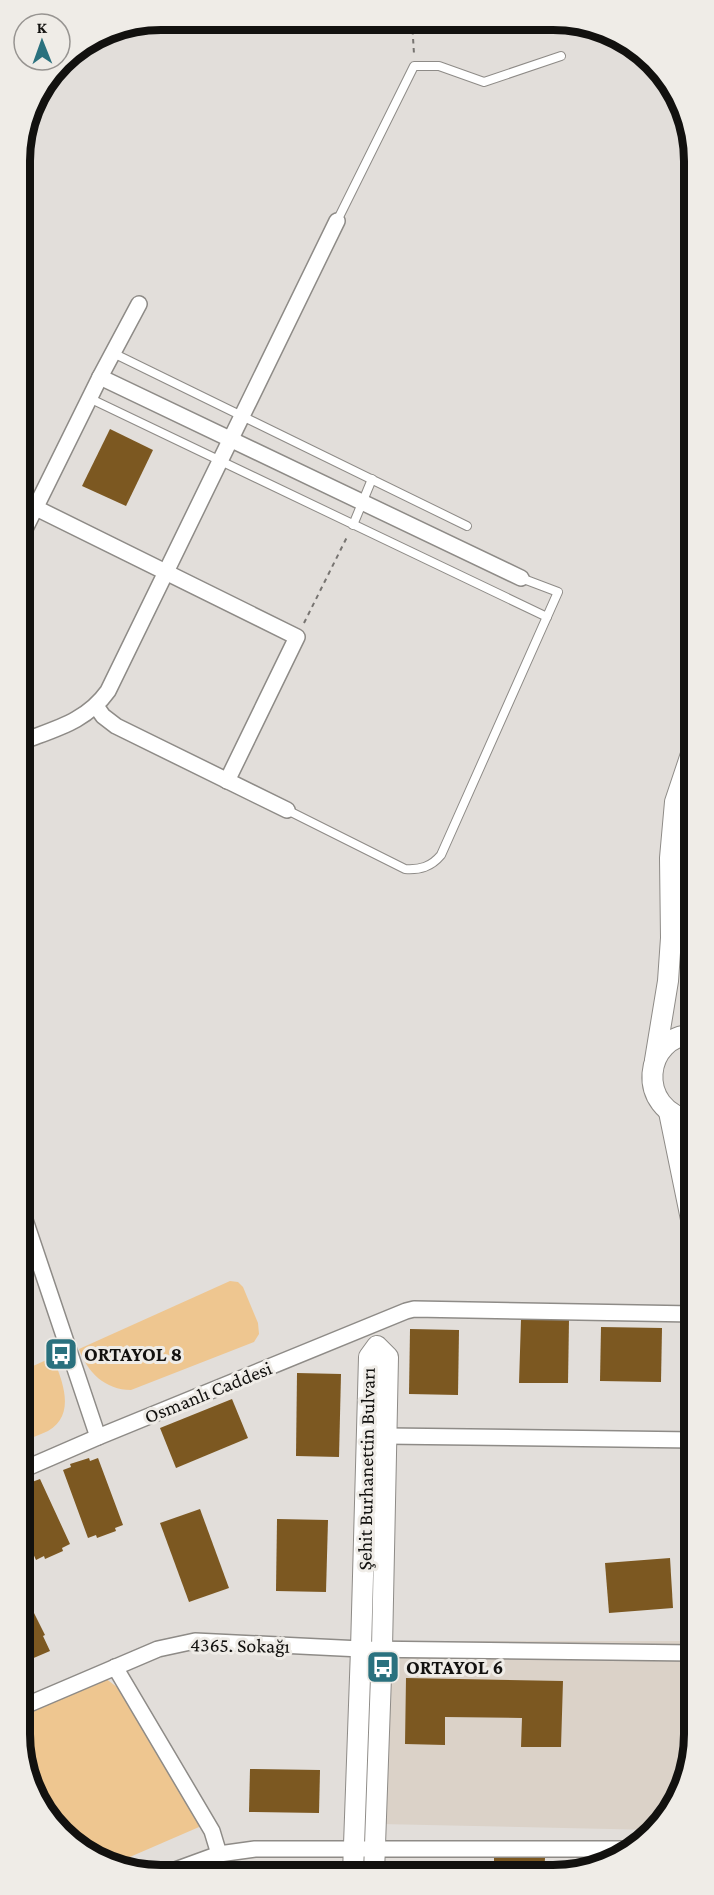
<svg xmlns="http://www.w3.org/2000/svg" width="714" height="1895" viewBox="0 0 714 1895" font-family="'Crimson Pro',serif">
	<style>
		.built { fill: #dbd2c8 }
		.green { fill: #eec690 }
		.building { fill: #7c5821 }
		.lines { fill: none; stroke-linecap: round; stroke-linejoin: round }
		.service-casing { stroke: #8e8b87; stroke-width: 10 }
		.minor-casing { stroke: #8e8b87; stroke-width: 18 }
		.tertiary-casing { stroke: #8e8b87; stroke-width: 22 }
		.path { stroke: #777471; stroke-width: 2; stroke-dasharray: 4.5 4.5; stroke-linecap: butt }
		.service { stroke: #fff; stroke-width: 8 }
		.minor { stroke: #fff; stroke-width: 15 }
		.tertiary { stroke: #fff; stroke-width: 20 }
		.labels { text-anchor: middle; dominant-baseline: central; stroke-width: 6; stroke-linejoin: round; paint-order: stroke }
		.poi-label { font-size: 20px; font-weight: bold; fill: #12110f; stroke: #efece7; text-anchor: start }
		.street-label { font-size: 20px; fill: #12110f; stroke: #efece7 }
		.rim { fill: none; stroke: #12110f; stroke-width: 8 }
	</style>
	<rect width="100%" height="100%" fill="#e2deda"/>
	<polygon class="built" points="387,1641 694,1641 694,1743 660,1827 655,1830 380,1824"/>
	<g class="green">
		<path d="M230,1281L238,1282L243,1287L258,1323L259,1334L254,1342L131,1390C105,1390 87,1372 79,1349Z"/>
		<path d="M53,1357C62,1381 77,1414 48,1431C40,1435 30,1438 22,1442V1371Z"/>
		<polygon points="96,1671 122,1691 206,1824 116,1863 61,1834 22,1762 22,1704"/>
	</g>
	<g class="building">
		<polygon points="110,429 153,450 126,506 82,486"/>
		<polygon points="521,1319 569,1320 568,1383 519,1383"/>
		<polygon points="601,1327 662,1328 661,1382 600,1381"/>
		<polygon points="410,1329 459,1330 458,1395 409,1394"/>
		<polygon points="297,1373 341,1374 339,1457 296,1456"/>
		<polygon points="232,1399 248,1438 176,1468 160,1428"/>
		<polygon points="89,1458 90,1461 98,1458 123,1525 115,1528 116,1531 97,1538 96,1535 88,1538 63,1470 71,1467 70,1464"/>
		<polygon points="40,1479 70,1544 62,1548 63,1551 45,1559 44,1556 36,1560 22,1529 22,1484 31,1480 32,1482"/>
		<polygon points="200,1509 229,1588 189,1602 160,1523"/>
		<polygon points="277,1519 328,1520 326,1592 276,1591"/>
		<polygon points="670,1558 673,1608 609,1613 605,1563"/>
		<polygon points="29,1603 45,1635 43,1636 50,1651 22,1663 22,1606"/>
		<polygon points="406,1678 563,1681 561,1747 521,1747 522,1718 445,1717 445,1745 405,1744"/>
		<polygon points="250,1769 320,1770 319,1813 249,1812"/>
		<polygon points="494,1857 545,1858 544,1873 494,1873"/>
		<polygon points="261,1862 263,1869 282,1863 285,1873 229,1873"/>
		<polygon points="394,1863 444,1864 444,1873 393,1873"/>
	</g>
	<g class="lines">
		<g class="service-casing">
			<g id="service">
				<polyline points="337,221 414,66 439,66 484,82 561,56"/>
				<polyline points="113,353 467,526"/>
				<polyline points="89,398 547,617"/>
				<polyline points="353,525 372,479"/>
				<path d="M287,810L405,869C420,870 431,867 441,855L558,592L521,578"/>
			</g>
		</g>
		<g class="minor-casing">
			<g id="minor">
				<polyline points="100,377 521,578"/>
				<polyline points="36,508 297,637 227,781"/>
				<polyline points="20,539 100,377 139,304"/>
				<polyline points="96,706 103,716 116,726 287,810"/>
				<path d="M21,742C54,729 86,722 108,691L337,221"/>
				<polyline points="21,1208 98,1437"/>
				<polyline points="386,1436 694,1440"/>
				<polyline points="22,1470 98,1437 406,1311 414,1309 694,1314"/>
				<polyline points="115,1667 212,1831 219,1854"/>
				<polyline points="22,1707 158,1649 195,1641 361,1649 694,1653"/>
				<polyline points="167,1873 219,1854 255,1849 621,1849"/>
			</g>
		</g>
		<g class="tertiary-casing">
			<g id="tertiary">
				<path d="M693,1035C645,1034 633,1110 693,1121"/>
				<polyline points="655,1060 668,981 671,938 670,858 675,802 693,748"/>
				<polyline points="669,1112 693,1229"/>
				<polyline points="353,1873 361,1649 369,1357 377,1346 388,1357 382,1648 374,1873"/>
			</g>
		</g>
		<g class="path">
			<polyline points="412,21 414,54"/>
			<polyline points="304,623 348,535"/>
		</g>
		<use href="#service" class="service"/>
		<use href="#minor" class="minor"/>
		<use href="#tertiary" class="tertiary"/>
	</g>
	<defs>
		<g id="bus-square" transform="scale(1.725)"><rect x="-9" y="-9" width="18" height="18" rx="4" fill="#2a717e" stroke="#efece7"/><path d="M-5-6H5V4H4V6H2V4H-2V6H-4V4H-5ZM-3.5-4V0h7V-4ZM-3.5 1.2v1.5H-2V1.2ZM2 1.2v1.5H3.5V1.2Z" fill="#fff"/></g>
	</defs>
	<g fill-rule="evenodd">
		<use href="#bus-square" x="61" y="1354"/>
		<use href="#bus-square" x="383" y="1667"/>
	</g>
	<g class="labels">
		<g class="poi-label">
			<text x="84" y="1354">ORTAYOL 8</text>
			<text x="406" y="1667">ORTAYOL 6</text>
		</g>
		<g class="street-label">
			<text transform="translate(208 1392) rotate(-22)">Osmanlı Caddesi</text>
			<text transform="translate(366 1469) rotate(-89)">Şehit Burhanettin Bulvarı</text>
			<text transform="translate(240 1645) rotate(1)">4365. Sokağı</text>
		</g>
	</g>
	<path d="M0 0H714V1895H0ZM161 30H553A131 131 0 0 1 684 161V1734A131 131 0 0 1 553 1865H161A131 131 0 0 1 30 1734V161A131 131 0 0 1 161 30Z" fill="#efece7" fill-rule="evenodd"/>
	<path class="rim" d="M161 30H553A131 131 0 0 1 684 161V1734A131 131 0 0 1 553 1865H161A131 131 0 0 1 30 1734V161A131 131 0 0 1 161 30Z"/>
	<g transform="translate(42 42) rotate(359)"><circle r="28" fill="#efece7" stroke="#979491" stroke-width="1.5"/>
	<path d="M0-4.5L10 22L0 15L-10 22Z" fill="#2a717e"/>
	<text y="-9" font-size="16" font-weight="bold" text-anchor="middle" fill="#12110f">K</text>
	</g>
</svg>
